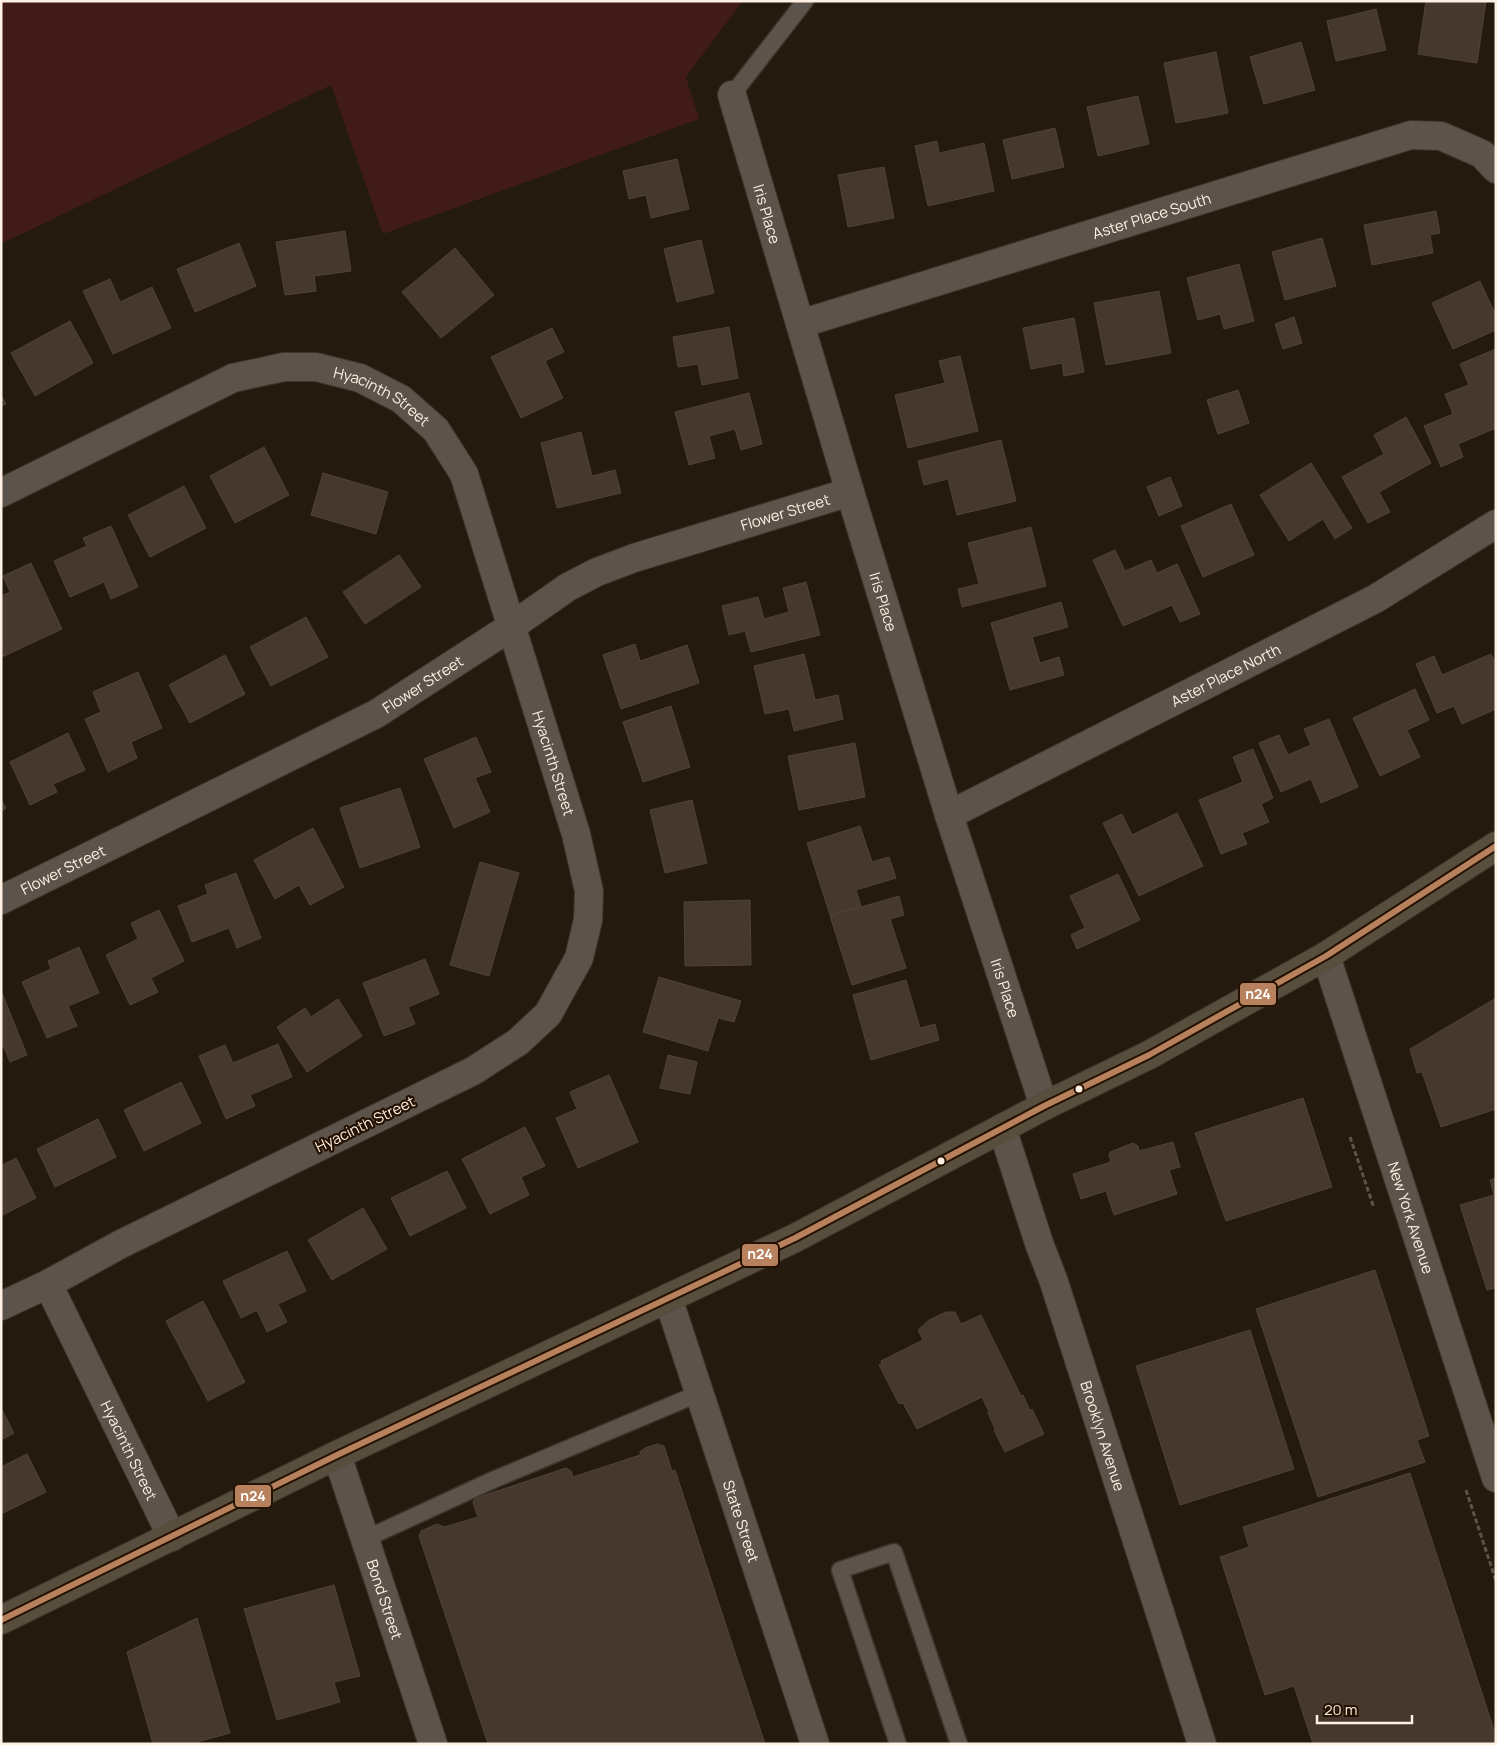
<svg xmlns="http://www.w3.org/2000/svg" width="1497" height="1745" viewBox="0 0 1497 1745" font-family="Manrope,sans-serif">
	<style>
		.green { fill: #411b18 }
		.building { fill: #47382d; stroke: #4e433b }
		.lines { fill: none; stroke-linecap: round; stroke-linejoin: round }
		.service-casing { stroke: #3e352d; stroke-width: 19 }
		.minor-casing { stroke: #3e352d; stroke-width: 30 }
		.primary-casing { stroke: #3e352d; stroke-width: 30 }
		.path { stroke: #5c534b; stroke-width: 3; stroke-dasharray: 5 2.5; stroke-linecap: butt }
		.service { stroke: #5c534a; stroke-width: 16 }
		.minor { stroke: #5c534a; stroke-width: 28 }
		.primary { stroke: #584e3e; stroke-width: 28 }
		.bus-1-casing { stroke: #241100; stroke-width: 10 }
		.bus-1 { stroke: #b6815c; stroke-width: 6 }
		.bus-dot { fill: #fef0e3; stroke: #241100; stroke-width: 2 }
		.labels { text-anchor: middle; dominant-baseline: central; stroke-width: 4.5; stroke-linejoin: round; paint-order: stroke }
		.street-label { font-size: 15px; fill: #fef0e3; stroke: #241100 }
		.line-badge { stroke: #241100; stroke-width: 2 }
		.badge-label { font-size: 14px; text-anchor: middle; font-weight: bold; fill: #fff }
	</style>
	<rect width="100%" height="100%" fill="#251a0e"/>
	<polygon class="green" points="1,1 743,1 686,77 699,119 383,234 331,85 1,244"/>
	<g class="building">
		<polygon points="1426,1 1486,1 1477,63 1418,54"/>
		<polygon points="1376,9 1386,50 1336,61 1327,21"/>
		<polygon points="1301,42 1315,90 1264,104 1250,57"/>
		<polygon points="1216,52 1228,113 1176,123 1164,63"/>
		<polygon points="1138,96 1149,144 1098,156 1087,107"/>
		<polygon points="1055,128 1064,167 1012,179 1003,140"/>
		<polygon points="937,141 939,153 984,143 994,191 928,206 915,146"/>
		<polygon points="677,159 689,209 651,218 646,195 629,199 623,171"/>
		<polygon points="884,167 894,218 848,227 838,175"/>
		<polygon points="1436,211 1440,233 1430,235 1433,253 1372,265 1364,225"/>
		<polygon points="345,231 351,271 314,276 316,291 285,295 276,242"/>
		<polygon points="1322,238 1336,286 1285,300 1272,252"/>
		<polygon points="701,240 714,293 677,302 664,249"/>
		<polygon points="239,243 256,286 195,312 177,269"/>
		<polygon points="455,248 494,295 441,338 402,292"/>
		<polygon points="1239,264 1254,321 1224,329 1220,314 1198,320 1187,278"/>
		<polygon points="110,279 120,302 152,287 171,328 113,354 83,291"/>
		<polygon points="1480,281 1496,316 1496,330 1453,349 1432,303"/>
		<polygon points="1159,291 1171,353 1106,365 1094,303"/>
		<polygon points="1294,317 1302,343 1283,349 1275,324"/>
		<polygon points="1074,318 1084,372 1064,376 1062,363 1031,369 1023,328"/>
		<polygon points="70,321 93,363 35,396 11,353"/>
		<polygon points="729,327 738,378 702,385 698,364 678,367 673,337"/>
		<polygon points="552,328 564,352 545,361 563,398 521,418 491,357"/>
		<polygon points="1496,349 1496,428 1458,444 1463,457 1441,467 1424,426 1453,414 1445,394 1469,385 1460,364"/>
		<polygon points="960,356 978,431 908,448 895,395 945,383 939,361"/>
		<polygon points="1238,390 1249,423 1218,434 1207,400"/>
		<polygon points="749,393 762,444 741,450 735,429 709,436 715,458 689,465 675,412"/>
		<polygon points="1,395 6,404 1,406"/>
		<polygon points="1406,417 1431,463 1379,492 1390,512 1368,523 1342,477 1384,454 1374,435"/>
		<polygon points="581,432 592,476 615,470 621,493 557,508 541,443"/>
		<polygon points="1001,440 1016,501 957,515 948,479 924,485 918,461"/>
		<polygon points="264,447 289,495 235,523 210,476"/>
		<polygon points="1311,463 1352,528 1335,539 1323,519 1289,541 1260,495"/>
		<polygon points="323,473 388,492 376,534 311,515"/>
		<polygon points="1170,477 1182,506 1159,516 1147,487"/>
		<polygon points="184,486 206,528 150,557 128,515"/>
		<polygon points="1231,504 1254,555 1203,577 1181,526"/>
		<polygon points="111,526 138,587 111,599 104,582 70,597 54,561 87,546 83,538"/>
		<polygon points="1031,527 1046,586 962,607 958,589 979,584 968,543"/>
		<polygon points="1115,550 1125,571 1151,560 1157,573 1177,564 1200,614 1180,622 1172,605 1123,626 1093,560"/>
		<polygon points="399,555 421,587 365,624 343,592"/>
		<polygon points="31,563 62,629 2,657 1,596 10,592 3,576"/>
		<polygon points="806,582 820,635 751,652 745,631 729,635 722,606 758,597 764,619 789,612 783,588"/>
		<polygon points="1061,602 1068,627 1032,637 1040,663 1059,657 1064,675 1010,690 991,623"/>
		<polygon points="306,617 328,657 271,686 250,647"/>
		<polygon points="635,644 640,661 687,645 699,683 621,709 603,655"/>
		<polygon points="804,654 815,700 838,695 843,719 794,731 789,709 765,714 754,666"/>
		<polygon points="1491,654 1496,664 1496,709 1462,724 1454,706 1437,713 1416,664 1434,656 1442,675"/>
		<polygon points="225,655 245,694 190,723 169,685"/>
		<polygon points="138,672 162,728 131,742 137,758 108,772 85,719 101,712 93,692"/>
		<polygon points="1415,689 1429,720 1407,730 1420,757 1380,776 1353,718"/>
		<polygon points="671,706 690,767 643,782 623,722"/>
		<polygon points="1329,719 1358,787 1321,803 1311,779 1281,792 1259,743 1279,735 1288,755 1311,745 1304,729"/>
		<polygon points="68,733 85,770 53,784 57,792 30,805 10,762"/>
		<polygon points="476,737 491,772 475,778 490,812 454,828 424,759"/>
		<polygon points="855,743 865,797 799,810 788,756"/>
		<polygon points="1253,749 1273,798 1261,804 1269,822 1242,833 1247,844 1221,854 1199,800 1243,782 1233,757"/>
		<polygon points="400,788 420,847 360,868 340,808"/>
		<polygon points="1,800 6,808 1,812"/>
		<polygon points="692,800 707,863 665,873 650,810"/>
		<polygon points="1177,813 1203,866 1139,896 1103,823 1122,814 1132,835"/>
		<polygon points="860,826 872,862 889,857 896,878 856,890 861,906 830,915 807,843"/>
		<polygon points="313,828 344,887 310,905 299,885 275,899 254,860"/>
		<polygon points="480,862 519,873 489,976 450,965"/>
		<polygon points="236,873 261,938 237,948 229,928 192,942 178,906 208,894 205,885"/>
		<polygon points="1118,874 1140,920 1077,949 1071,935 1085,928 1070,896"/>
		<polygon points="899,896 904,915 890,919 906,968 852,985 830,916"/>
		<polygon points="750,900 751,965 685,966 684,902"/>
		<polygon points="159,910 184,961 151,978 158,992 130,1005 106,955 138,939 131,923"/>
		<polygon points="79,947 99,993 68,1006 77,1026 47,1038 22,982 51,969 48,961"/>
		<polygon points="425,959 439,994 408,1007 415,1024 384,1036 363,983"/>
		<polygon points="659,977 741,1001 734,1022 718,1018 708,1051 643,1032"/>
		<polygon points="906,980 920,1028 935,1024 939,1040 871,1060 853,995"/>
		<polygon points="2,993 27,1055 10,1062 3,1045 1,1046"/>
		<polygon points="1496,998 1496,1109 1441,1127 1422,1072 1417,1073 1410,1049"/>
		<polygon points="338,999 362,1036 307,1072 277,1027 305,1008 311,1017"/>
		<polygon points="278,1044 292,1077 250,1095 255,1106 226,1119 199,1056 225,1045 233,1063"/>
		<polygon points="668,1055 697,1062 690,1094 660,1088"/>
		<polygon points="609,1075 638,1142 578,1168 556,1118 577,1109 570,1092"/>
		<polygon points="181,1082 201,1123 144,1151 124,1110"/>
		<polygon points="1303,1098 1332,1187 1226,1221 1195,1133"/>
		<polygon points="98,1119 116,1157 55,1187 37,1149"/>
		<polygon points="525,1127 545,1166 521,1177 529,1195 490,1214 462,1159"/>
		<polygon points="1173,1142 1180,1167 1169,1170 1177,1194 1114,1215 1106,1191 1081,1199 1073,1174 1111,1162 1109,1155 1110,1152 1133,1143 1138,1146 1139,1151"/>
		<polygon points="16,1158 36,1198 1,1216 1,1166"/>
		<polygon points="447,1171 466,1208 410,1236 391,1198"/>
		<polygon points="1496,1178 1496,1288 1487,1290 1460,1205 1494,1195 1490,1180"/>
		<polygon points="363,1208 387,1249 332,1280 308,1240"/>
		<polygon points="287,1251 306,1291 278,1304 287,1322 267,1332 257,1310 241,1318 223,1281"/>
		<polygon points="1375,1270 1429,1436 1417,1440 1425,1462 1318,1497 1256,1309"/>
		<polygon points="203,1301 245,1382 208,1401 166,1321"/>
		<polygon points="946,1312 955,1312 961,1324 981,1315 1021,1396 1023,1395 1030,1411 1032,1409 1044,1434 1005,1452 994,1430 995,1429 988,1413 989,1412 982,1397 917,1429 903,1403 899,1404 879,1365 882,1364 881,1361 923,1340 918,1330 929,1320"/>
		<polygon points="1250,1330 1294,1469 1180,1505 1136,1366"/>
		<polygon points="1,1408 14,1433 1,1440"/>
		<polygon points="657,1444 664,1446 672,1471 675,1470 765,1744 488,1744 419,1536 421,1531 437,1524 444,1527 478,1517 473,1503 474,1500 476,1498 566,1468 571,1471 573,1477 640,1455 640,1452 645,1448"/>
		<polygon points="27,1454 46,1492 1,1514 1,1467"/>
		<polygon points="1410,1473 1496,1736 1496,1744 1313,1744 1294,1686 1265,1695 1220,1557 1249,1547 1243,1527"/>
		<polygon points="334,1585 360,1676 334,1682 340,1702 277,1720 244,1609"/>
		<polygon points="197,1618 230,1733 190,1744 153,1744 127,1652"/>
	</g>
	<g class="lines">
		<g class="service-casing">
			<g id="service">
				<polyline points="732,95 805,1"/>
				<polyline points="365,1539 493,1480 700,1393"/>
				<polyline points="898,1744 840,1570 894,1552 959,1744"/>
			</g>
		</g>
		<g class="minor-casing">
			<g id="minor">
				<path id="s1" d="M732,95L850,492L949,815L1044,1106"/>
				<path id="s2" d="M800,324L1411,135L1441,136L1482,154L1496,169"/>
				<path id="s3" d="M1,493L233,378L284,367H316L360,378L401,399L436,430L464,474L576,834L589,891L588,920L579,958L548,1014L518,1042L473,1071L121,1244L48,1284L1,1306"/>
				<path id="s4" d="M949,815L1375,599L1496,524"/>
				<path id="s5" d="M1,900L376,714L512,626L568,587L597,572L634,558L850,492"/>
				<path id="s6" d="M1326,956L1496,1478"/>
				<path id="s7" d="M1002,1128L1039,1243L1054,1282L1202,1744"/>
				<path id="s8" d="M48,1284L172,1537"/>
				<path id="s9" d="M668,1298L815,1744"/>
				<path id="s10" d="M337,1455L433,1744"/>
			</g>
		</g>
		<g class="primary-casing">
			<polyline id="primary" points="1,1620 337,1455 795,1238 1044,1106 1149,1055 1326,956 1496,846"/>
		</g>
		<g class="path">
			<polyline points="1350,1137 1374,1208"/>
			<polyline points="1466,1490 1496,1581"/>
		</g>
		<use href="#service" class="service"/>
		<use href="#minor" class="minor"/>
		<use href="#primary" class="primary"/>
		<g class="bus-1-casing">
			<polyline id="bus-1" points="1,1620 337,1455 795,1238 1044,1106 1149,1055 1326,956 1496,846"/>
		</g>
		<use href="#bus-1" class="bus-1"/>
	</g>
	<g class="bus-dot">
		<circle cx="1079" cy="1089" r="4.5"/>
		<circle cx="941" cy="1161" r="4.5"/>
	</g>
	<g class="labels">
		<g class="street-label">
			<text stroke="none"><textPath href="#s1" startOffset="124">Iris Place</textPath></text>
			<text stroke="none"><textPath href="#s2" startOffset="368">Aster Place South</textPath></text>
			<text stroke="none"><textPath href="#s3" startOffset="416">Hyacinth Street</textPath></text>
			<text stroke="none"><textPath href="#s5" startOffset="879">Flower Street</textPath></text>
			<text stroke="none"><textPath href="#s1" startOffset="529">Iris Place</textPath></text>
			<text stroke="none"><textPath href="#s4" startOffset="310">Aster Place North</textPath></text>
			<text stroke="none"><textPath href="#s5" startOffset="474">Flower Street</textPath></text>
			<text stroke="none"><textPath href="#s3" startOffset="836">Hyacinth Street</textPath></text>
			<text stroke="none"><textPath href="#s5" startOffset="69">Flower Street</textPath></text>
			<text stroke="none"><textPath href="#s1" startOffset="934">Iris Place</textPath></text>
			<text transform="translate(365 1124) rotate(-26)">Hyacinth Street</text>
			<text stroke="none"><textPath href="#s6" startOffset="275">New York Avenue</textPath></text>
			<text stroke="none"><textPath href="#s7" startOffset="324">Brooklyn Avenue</textPath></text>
			<text stroke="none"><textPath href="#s8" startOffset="185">Hyacinth Street</textPath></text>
			<text stroke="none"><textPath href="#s9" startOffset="235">State Street</textPath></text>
			<text stroke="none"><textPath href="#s10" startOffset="152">Bond Street</textPath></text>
		</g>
	</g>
	<g class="line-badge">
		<rect x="1239" y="982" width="38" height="24" rx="5" fill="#b6815c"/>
		<rect x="741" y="1243" width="38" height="24" rx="5" fill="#b6815c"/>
		<rect x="234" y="1484" width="38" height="24" rx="5" fill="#b6815c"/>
	</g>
	<g class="badge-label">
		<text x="1258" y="999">n24</text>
		<text x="760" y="1259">n24</text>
		<text x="253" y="1501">n24</text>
	</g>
	<rect width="1497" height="1745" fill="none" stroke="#fef0e3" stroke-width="5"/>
	<path d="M1317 1715v8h95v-8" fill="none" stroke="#fef0e3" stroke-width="2.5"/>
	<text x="1324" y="1715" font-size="15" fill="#fef0e3" stroke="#241100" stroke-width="4" paint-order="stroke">20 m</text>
</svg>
